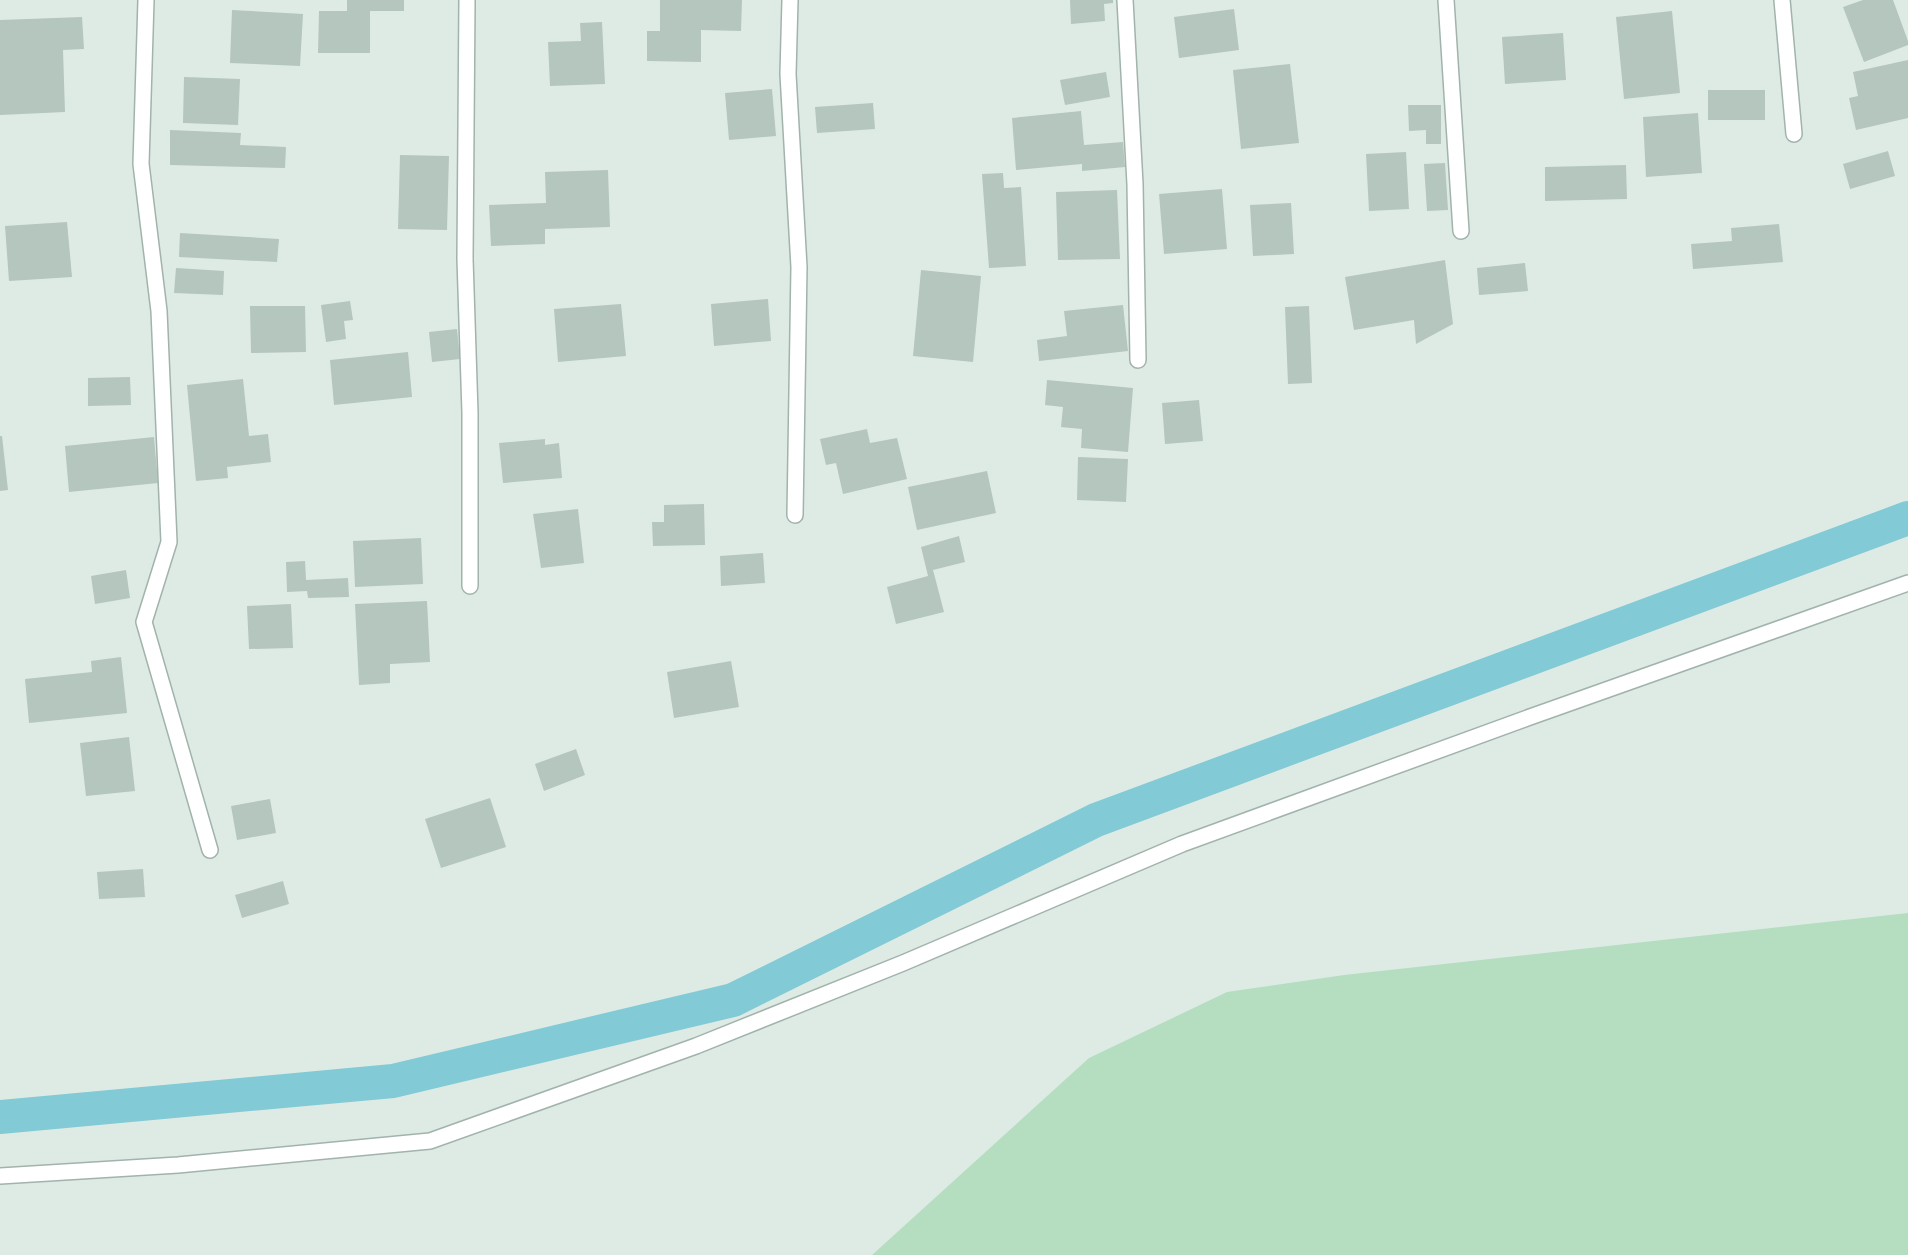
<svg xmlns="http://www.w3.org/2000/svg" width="1908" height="1255" viewBox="0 0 1908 1255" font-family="Barlow,sans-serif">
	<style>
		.green { fill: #b5dec0 }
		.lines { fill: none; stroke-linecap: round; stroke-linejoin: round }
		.canal { stroke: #82cad5; stroke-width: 34 }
		.building { fill: #b4c6be }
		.minor-casing { stroke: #a1b3ac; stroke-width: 18 }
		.minor { stroke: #fff; stroke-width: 15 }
	</style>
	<rect width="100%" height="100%" fill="#deebe5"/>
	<polygon class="green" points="1908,913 1908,1255 872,1255 1089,1058 1227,992 1344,975"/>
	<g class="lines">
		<polyline class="canal" points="0,1117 393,1081 733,1000 1096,820 1908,518"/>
	</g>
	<g class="building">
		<polygon points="347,0 404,0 404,11 370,11 370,53 318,53 319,11 347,11"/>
		<polygon points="660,0 742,0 741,31 701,30 701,62 647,61 647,31 660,31"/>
		<polygon points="1070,0 1113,0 1113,3 1104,4 1105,21 1071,24"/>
		<polygon points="1863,0 1893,0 1908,41 1908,45 1864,62 1843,7"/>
		<polygon points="1234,9 1239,50 1179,58 1174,17"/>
		<polygon points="232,10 303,14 300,66 230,63"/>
		<polygon points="1672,11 1680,93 1624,99 1616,17"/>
		<polygon points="82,17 84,49 63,50 65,112 0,115 0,20"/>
		<polygon points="602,22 605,84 550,86 548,42 581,41 580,23"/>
		<polygon points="1563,33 1566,80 1505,84 1502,37"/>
		<polygon points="1908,60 1908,118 1856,130 1849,98 1858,96 1853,72"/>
		<polygon points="1290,64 1299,143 1241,149 1233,70"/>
		<polygon points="1106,72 1110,97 1065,105 1060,80"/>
		<polygon points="184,77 240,79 238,125 183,123"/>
		<polygon points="772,89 776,136 729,140 725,93"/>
		<rect x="1708" y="90" width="57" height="30"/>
		<polygon points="873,103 875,129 817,133 815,107"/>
		<polygon points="1408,105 1441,105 1441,144 1426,144 1426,130 1409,131"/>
		<polygon points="1081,111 1084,145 1123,142 1125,167 1082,171 1082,164 1016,170 1012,118"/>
		<polygon points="1698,113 1702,173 1646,177 1643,117"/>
		<polygon points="170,130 241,133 240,145 286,147 285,168 170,165"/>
		<polygon points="1888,151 1895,176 1850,189 1843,164"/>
		<polygon points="1406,152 1409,209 1369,211 1366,154"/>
		<polygon points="400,155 449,156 447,230 398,229"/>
		<polygon points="1445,163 1448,210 1427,211 1424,164"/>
		<polygon points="1626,165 1627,199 1545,201 1545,167"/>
		<polygon points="608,170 610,227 545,229 545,244 491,246 489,205 546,203 545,172"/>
		<polygon points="1003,173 1004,188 1021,187 1026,266 989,268 982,174"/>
		<polygon points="1222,189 1227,249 1164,254 1159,194"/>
		<polygon points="1117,190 1120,259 1058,260 1056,192"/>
		<polygon points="1291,203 1294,254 1253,256 1250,205"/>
		<polygon points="67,222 72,277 9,281 5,226"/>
		<polygon points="1779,224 1783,262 1693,269 1691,244 1732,241 1731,228"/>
		<polygon points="180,233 279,239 277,262 179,257"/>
		<polygon points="1445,260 1453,324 1416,344 1414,320 1354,330 1345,277"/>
		<polygon points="1525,263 1528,291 1479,295 1477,268"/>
		<polygon points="176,268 224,271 223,295 174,293"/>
		<polygon points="921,270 981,276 973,362 913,356"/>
		<polygon points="768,299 771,341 714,346 711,304"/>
		<polygon points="350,301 353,320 344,321 346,339 326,342 321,305"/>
		<polygon points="621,304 626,356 558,362 554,309"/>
		<polygon points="1123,305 1128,351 1039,361 1037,340 1067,336 1064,311"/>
		<polygon points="250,306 305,306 306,352 251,353"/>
		<polygon points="1309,306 1312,383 1288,384 1285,307"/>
		<polygon points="457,329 460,359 432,362 429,332"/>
		<polygon points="408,352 412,397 334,405 330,360"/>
		<polygon points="130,377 131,405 88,406 88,378"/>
		<polygon points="243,379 249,436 268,434 271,462 227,467 228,478 196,481 187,385"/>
		<polygon points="1047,380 1133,388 1128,452 1081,448 1082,429 1061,427 1063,407 1045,405"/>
		<polygon points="1199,400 1203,441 1165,444 1162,403"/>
		<polygon points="867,429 870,443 897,438 907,479 843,494 836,463 826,465 820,439"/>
		<polygon points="0,436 2,436 8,490 0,491"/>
		<polygon points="154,437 158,483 69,492 65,446"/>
		<polygon points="545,439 545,445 559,443 562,478 503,483 499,443"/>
		<polygon points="1078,457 1128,459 1126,502 1077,500"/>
		<polygon points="987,471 996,513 917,530 908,487"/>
		<polygon points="704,504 705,545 653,546 652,522 664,522 664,505"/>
		<polygon points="578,509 584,563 541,568 533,514"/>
		<polygon points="959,536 965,562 933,570 944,612 896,624 887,587 928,576 921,547"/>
		<polygon points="421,538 423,584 355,587 353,541"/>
		<polygon points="763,553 765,583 721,586 720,556"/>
		<polygon points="305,561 306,580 348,578 349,597 308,598 307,591 287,592 286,562"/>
		<polygon points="126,570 130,598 95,604 91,576"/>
		<polygon points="427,601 430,662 390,664 390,683 359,685 355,604"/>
		<polygon points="291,604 293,648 249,649 247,606"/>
		<polygon points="121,657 127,713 29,723 25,679 92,672 91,661"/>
		<polygon points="731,661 739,707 674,718 667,672"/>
		<polygon points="129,737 135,791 86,796 80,743"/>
		<polygon points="576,749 585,775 544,791 535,764"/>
		<polygon points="490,798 506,847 441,868 425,819"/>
		<polygon points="270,799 276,833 237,840 231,806"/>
		<polygon points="143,869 145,897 99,899 97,872"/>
		<polygon points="283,881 289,904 242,918 235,895"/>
	</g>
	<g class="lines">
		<g class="minor-casing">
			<g id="minor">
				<polyline points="146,0 141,164 159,311 169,542 144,622 210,850"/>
				<polyline points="467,0 465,259 470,413 470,586"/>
				<polyline points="790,0 788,74 799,267 795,515"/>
				<polyline points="1125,0 1135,184 1138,360"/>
				<polyline points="1446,0 1461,231"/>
				<polyline points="1782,0 1794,134"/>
				<polyline points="0,1176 178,1165 430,1141 696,1046 903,963 1182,844 1530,717 1908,583"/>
			</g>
		</g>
		<use href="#minor" class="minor"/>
	</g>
</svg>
